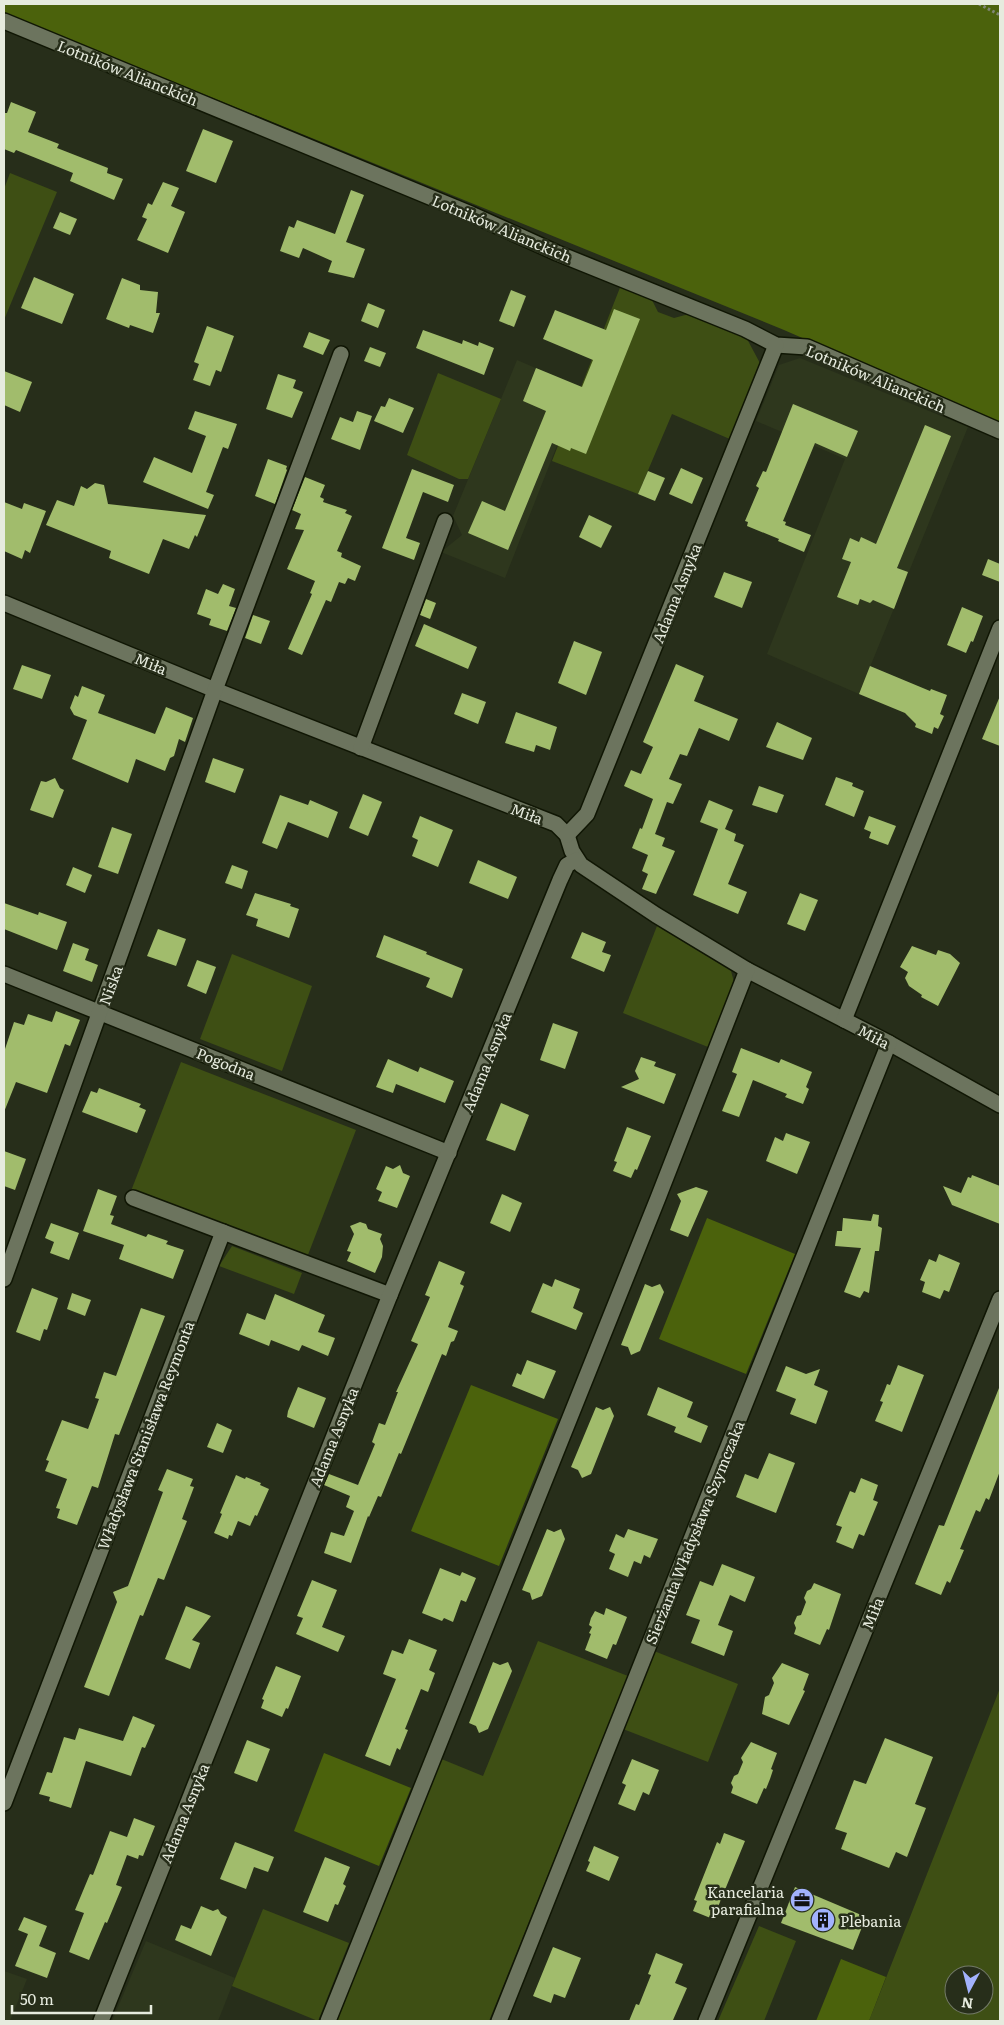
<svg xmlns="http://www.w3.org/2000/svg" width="1004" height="2025" viewBox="0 0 1004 2025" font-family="Literata,serif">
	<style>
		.built { fill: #2e371d }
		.green { fill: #3e4f14; fill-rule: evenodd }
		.forest { fill: #4b620c }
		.building { fill: #a1bc6c }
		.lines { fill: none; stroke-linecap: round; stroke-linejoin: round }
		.minor-casing { stroke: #101604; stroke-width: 18 }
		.path { stroke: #818777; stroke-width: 3; stroke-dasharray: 2.5 2.5; stroke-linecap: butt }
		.minor { stroke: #6c745e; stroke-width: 15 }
		.labels { text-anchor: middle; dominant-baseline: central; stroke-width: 5; stroke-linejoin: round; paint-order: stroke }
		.street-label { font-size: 15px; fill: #e6ebde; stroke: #272e1a }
		.poi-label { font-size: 15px; fill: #e6ebde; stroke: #272e1a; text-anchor: end }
	</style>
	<rect width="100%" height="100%" fill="#272e1a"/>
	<g class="built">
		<polygon points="800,358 968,427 859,694 767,654 845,459 756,421 779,365"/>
		<polygon points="517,360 580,387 505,578 441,552 462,535 453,516"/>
		<polygon points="146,1941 235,1978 218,2021 112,2021"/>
		<polygon points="4,1971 27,1979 10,2021 4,2021"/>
	</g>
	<g class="green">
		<polygon points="10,173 57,192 4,320 4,189"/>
		<polygon points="621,285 651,298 658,312 674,318 689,314 746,337 762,367 732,440 672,414 638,494 552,461"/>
		<polygon points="438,373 501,399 468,479 459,479 407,455"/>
		<polygon points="657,926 731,971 734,982 708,1047 623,1013"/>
		<polygon points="232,954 312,986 282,1071 200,1039"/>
		<polygon points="181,1062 356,1130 306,1260 131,1191"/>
		<polygon points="232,1246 302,1273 294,1294 219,1266"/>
		<polygon points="538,1641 628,1676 489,2021 336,2021 439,1758 483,1776"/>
		<polygon points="654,1651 738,1684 708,1762 623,1729"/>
		<path d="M1000,1688V2021H869L985,1727ZM954,1975H984V2005H954Z"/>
		<polygon points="263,1909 349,1943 318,2021 232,1986"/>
		<polygon points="759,1926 796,1941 764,2021 718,2021"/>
	</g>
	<g class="forest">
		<polygon points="4,4 1000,4 1000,424 784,330 4,13"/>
		<polygon points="707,1218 795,1254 746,1374 659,1339"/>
		<polygon points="471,1385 558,1419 499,1566 411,1531"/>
		<polygon points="324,1753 411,1788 379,1866 294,1831"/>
		<polygon points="841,1959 886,1977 869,2021 816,2021"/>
	</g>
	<g class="building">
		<polygon points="11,102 36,112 28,132 59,144 57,148 108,168 107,173 123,179 114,200 70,181 73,173 16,150 14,153 4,149 4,113 7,113"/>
		<polygon points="203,129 233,141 216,183 186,171"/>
		<polygon points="163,182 179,188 171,206 185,212 168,253 137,240 147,219 142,217 148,203 152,205"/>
		<polygon points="351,190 364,195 346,242 365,249 354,278 328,272 332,261 303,248 299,258 280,251 289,226 294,228 297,220 335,234"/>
		<polygon points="60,212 77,219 70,235 53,228"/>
		<polygon points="34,277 74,294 62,324 21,308"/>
		<polygon points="122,278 140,285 140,290 158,292 156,313 160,313 153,333 130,325 129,328 106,319"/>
		<polygon points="511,290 526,296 514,327 499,321"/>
		<polygon points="368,303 385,310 378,328 361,321"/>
		<polygon points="614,309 640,319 586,454 571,448 570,451 552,443 508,550 468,533 482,501 505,511 546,411 523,401 536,368 582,387 593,360 543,339 555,310 606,330"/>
		<polygon points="207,326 234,336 221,372 216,370 210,386 193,380 199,364 194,362"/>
		<polygon points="423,330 462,344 463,340 478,346 479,342 494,348 484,375 416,348"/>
		<polygon points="309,332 330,340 323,355 303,347"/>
		<polygon points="370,347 386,353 380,367 364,361"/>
		<polygon points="4,371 32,382 20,412 4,405"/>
		<polygon points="278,374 296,380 293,388 303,392 292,418 266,409"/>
		<polygon points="389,398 414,408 403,433 374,421 381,406 385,407"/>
		<polygon points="793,404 858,431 847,457 815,443 783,521 786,522 785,525 811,535 804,552 778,541 779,539 747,526 748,522 745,521 759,488 756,486 763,471 766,472"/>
		<polygon points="195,411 237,424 228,449 223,447 206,492 214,495 208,509 143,482 154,457 192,473 206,436 188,429"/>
		<polygon points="357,411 372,416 360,450 331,439 340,417 353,422"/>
		<polygon points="925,425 951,436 897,568 908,572 894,609 873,600 870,603 860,599 858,605 837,597 851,562 842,559 850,538 859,542 861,537 876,544"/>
		<polygon points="268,459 287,466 286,469 287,470 275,504 255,496"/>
		<polygon points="681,468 703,478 692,504 669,494"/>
		<polygon points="412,469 454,485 448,502 423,492 406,538 420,543 414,560 382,548"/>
		<polygon points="648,471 665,478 655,501 638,494"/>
		<polygon points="305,477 325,485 320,497 324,499 323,502 347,510 345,513 352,516 337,551 342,553 341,557 361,566 355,581 348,578 345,584 339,582 331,602 326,600 302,655 288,649 312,594 310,593 315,581 287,569 304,530 295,529 301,514 292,510"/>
		<polygon points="95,483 104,485 108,504 206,515 197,537 195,535 189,549 163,539 149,574 109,558 111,551 46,525 57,500 74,506 81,486 87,489"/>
		<polygon points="4,502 22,509 24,503 46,511 30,553 25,550 22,559 4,551"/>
		<polygon points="589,515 612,526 601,548 579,537"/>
		<polygon points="988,559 1000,564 1000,582 982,575"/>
		<polygon points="724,572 752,582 742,608 714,597"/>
		<polygon points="223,584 235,589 229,606 236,608 227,631 209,625 211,619 197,614 206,589 218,594"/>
		<polygon points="426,599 436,603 430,619 420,615"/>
		<polygon points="962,607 983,616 973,642 971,641 966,653 947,645"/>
		<polygon points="253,615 270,621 261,644 245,638"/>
		<polygon points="424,624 477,647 468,669 415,646"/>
		<polygon points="574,641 602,652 586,695 558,683"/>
		<polygon points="676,664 704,676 694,701 738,719 729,741 699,728 687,756 680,754 669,779 682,784 673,804 667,802 655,834 665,838 662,846 675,851 656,894 642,889 648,874 642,871 648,855 632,848 640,828 642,829 653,799 624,786 631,770 641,774 653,747 643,742"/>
		<polygon points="22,665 51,675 42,699 13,689"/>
		<polygon points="870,666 930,691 931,689 947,695 940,714 944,716 938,729 934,727 932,734 915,727 916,724 905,713 859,694"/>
		<polygon points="82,686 105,695 98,713 155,734 166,707 193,718 185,742 179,739 174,756 170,758 165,771 136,759 128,783 72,759 87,720 74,715 70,708 75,695 78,697"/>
		<polygon points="462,693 486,702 478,724 454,714"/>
		<polygon points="1000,696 1000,746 982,739"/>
		<polygon points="516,712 557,727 550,750 536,745 534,752 505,743"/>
		<polygon points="777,722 812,738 803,760 766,747"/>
		<polygon points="213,758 244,769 235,793 205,782"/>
		<polygon points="836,777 853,783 852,786 864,791 854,817 825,805"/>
		<polygon points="55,778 60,788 64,790 53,818 30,810 41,781 46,782"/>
		<polygon points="759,786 784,795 777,813 752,805"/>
		<polygon points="363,794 382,802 368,836 349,828"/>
		<polygon points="280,795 308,805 310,800 338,812 328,838 288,822 277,849 262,843"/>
		<polygon points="709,800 733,810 725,829 736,834 734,841 744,845 728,884 747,892 738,914 693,895 718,829 700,822"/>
		<polygon points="420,816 453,830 438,867 412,856 418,840 412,837"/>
		<polygon points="869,816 896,826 888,845 869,838 871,832 864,829"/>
		<polygon points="112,827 132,834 118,874 98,867"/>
		<polygon points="478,860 517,877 508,899 469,883"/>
		<polygon points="232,865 248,871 242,889 225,883"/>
		<polygon points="73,867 92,875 85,893 66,885"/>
		<polygon points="255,893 291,904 290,906 299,909 289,938 256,926 258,919 246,915"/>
		<polygon points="800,893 818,900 805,931 787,924"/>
		<polygon points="4,903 38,915 39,912 67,922 57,950 4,929"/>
		<polygon points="158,929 186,939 176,966 147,956"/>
		<polygon points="582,932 606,942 602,952 611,955 604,972 571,958"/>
		<polygon points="384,935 427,952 426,954 463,969 452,998 426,987 430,978 376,957"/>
		<polygon points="73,943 89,949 85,960 98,965 92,982 63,971"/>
		<polygon points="912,946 936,955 938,950 950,954 960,963 938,1006 921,997 922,995 909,986 905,978 908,972 900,967"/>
		<polygon points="197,960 216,967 206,994 187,986"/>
		<polygon points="56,1011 80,1020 70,1046 65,1044 47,1093 16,1082 4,1112 4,1052 14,1022 24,1025 28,1014 52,1022"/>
		<polygon points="553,1023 578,1032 565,1069 540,1060"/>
		<polygon points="741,1048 779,1063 781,1059 812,1072 806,1087 809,1089 803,1104 785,1097 787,1094 753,1080 739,1117 722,1111 737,1074 732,1072"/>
		<polygon points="641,1057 656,1062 654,1066 676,1074 664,1104 621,1087 639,1079 635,1071"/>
		<polygon points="388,1059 418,1072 420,1067 454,1081 445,1103 396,1084 393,1093 376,1087"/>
		<polygon points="99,1088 141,1104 139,1107 146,1110 137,1133 82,1112 91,1091 97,1093"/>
		<polygon points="501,1103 529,1115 515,1151 486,1140"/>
		<polygon points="627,1127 651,1136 637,1170 635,1169 631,1178 613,1171 617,1162 614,1161"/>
		<polygon points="786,1133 810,1142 797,1174 766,1161 775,1137 783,1141"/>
		<polygon points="4,1151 26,1159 15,1190 4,1186"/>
		<polygon points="400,1165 403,1173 410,1176 397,1208 378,1201 382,1192 376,1189 386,1166 393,1169"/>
		<polygon points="972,1175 1000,1186 1000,1224 952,1205 943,1186 961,1193 968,1177 971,1178"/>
		<polygon points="696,1187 708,1191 688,1237 670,1230 681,1201 677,1194"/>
		<polygon points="98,1189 117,1196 110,1215 114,1216 111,1224 146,1237 148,1234 168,1241 166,1244 184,1250 173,1279 119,1259 124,1245 83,1231"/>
		<polygon points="502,1194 522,1203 510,1232 490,1223"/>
		<polygon points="873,1214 879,1215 878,1226 882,1228 879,1251 875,1251 869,1293 864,1291 860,1298 844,1292 861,1248 835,1246 837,1231 842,1231 843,1218 871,1221"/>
		<polygon points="360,1222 366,1224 368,1229 382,1234 380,1239 383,1246 382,1257 375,1273 347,1261 351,1252 347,1251 354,1234 350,1226"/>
		<polygon points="51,1223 79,1233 69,1260 50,1253 54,1242 45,1238"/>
		<polygon points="939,1254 960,1263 949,1292 944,1290 940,1299 922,1292 925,1282 920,1280 929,1259 936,1262"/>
		<polygon points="439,1261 465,1272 460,1284 464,1286 448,1327 458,1331 454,1341 451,1342 446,1356 442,1354 401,1454 399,1453 381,1497 378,1496 369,1517 368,1516 351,1563 324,1553 331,1532 344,1536 354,1511 346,1507 350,1496 324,1485 329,1474 358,1485 375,1444 372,1442 379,1423 385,1425 398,1392 396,1392 418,1344 411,1341 430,1297 425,1295"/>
		<polygon points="555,1279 580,1289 573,1308 583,1313 576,1330 531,1312 543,1283 552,1287"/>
		<polygon points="645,1284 652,1287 660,1284 664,1292 640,1351 631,1355 628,1347 621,1345"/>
		<polygon points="32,1288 58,1298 47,1330 44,1329 40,1341 16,1332"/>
		<polygon points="72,1293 91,1300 85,1316 67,1309"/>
		<polygon points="275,1294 325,1315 318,1332 335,1338 328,1356 302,1345 299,1351 271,1340 269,1346 239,1334 247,1313 265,1320"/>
		<polygon points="141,1308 165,1316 119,1435 115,1434 98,1488 92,1486 77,1525 57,1518 60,1509 56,1508 67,1479 45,1471 49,1461 46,1460 62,1420 88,1429 99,1399 95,1398 104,1372 116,1376"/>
		<polygon points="527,1360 556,1371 544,1399 512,1386 517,1373 521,1375"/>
		<polygon points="898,1365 924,1375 902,1432 875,1421 883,1402 880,1401 884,1392 887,1384 890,1385"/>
		<polygon points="786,1366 806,1374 820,1369 814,1385 828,1391 816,1424 790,1414 796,1399 776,1391"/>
		<polygon points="298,1387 326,1398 314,1428 287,1417 288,1411"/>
		<polygon points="658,1387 693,1402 687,1417 708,1426 701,1443 674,1432 676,1427 647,1415"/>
		<polygon points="999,1388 1000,1471 989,1500 986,1498 980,1512 976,1510 960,1549 964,1550 950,1583 947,1581 941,1595 915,1584 939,1525 944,1526"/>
		<polygon points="596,1407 603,1410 610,1407 614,1416 591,1474 582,1478 578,1470 571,1467"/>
		<polygon points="217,1423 232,1430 223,1453 207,1447"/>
		<polygon points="769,1453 795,1463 776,1513 736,1497 745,1474 758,1479"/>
		<polygon points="167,1469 193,1479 190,1486 194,1487 182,1519 187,1521 164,1580 158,1578 143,1616 140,1615 109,1696 84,1687 117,1602 113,1592 128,1586 163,1492 158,1490"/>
		<polygon points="236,1475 245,1479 246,1477 261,1483 260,1485 269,1489 257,1516 255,1515 250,1526 238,1521 232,1536 229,1535 228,1539 214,1533 222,1514 220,1513"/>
		<polygon points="861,1478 878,1485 873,1500 878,1502 864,1536 859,1534 853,1549 836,1542 842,1527 836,1525 850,1491 855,1493"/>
		<polygon points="547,1529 554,1532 561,1529 565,1539 542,1596 532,1600 530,1593 522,1590"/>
		<polygon points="628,1529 658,1539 650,1558 644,1555 641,1564 634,1561 628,1577 609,1569 615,1554 609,1551 616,1534 624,1538"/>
		<polygon points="722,1564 755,1577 745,1602 730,1595 718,1625 733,1631 724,1656 691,1643 700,1620 686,1615 700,1581 713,1586"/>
		<polygon points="440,1568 460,1576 462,1572 476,1578 466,1602 461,1600 453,1622 444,1618 442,1621 422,1613"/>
		<polygon points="312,1580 337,1590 322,1627 345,1636 338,1652 296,1634 303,1618 297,1616"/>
		<polygon points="814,1583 841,1594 829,1630 827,1629 820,1645 794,1634 796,1628 794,1623 797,1616 801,1615 806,1602 804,1598 807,1591 811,1589"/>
		<polygon points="186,1606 211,1616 192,1640 200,1643 190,1669 165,1659"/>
		<polygon points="606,1608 627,1617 616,1645 613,1644 607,1659 585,1650 591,1634 589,1633 592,1627 589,1625 591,1618 595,1611 604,1615"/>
		<polygon points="409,1639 437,1650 429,1670 435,1673 428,1692 421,1689 405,1729 408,1730 400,1750 397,1748 390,1766 365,1756 396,1679 383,1674 392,1650 403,1654"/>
		<polygon points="493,1662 500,1665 508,1662 512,1671 488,1729 479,1733 476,1726 469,1723"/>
		<polygon points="782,1663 809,1674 803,1690 805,1691 789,1725 762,1714 765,1697 769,1695 774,1683 772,1678"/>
		<polygon points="276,1666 301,1676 288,1709 286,1708 282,1717 261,1708 264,1700 262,1699"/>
		<polygon points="133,1716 155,1725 145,1748 142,1747 131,1776 86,1761 71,1808 49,1801 50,1797 39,1794 47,1772 52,1773 64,1737 75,1740 79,1728 123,1741"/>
		<polygon points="885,1738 933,1757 915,1804 926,1808 907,1857 896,1852 889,1868 841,1849 847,1833 835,1829 854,1780 866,1784"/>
		<polygon points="247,1740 270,1749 257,1782 234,1773"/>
		<polygon points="751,1742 777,1753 771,1769 773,1770 770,1779 766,1789 764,1788 757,1804 731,1793 733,1787 731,1783 734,1776 738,1774 743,1762 741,1758"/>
		<polygon points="632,1759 659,1770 649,1795 643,1792 635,1811 618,1804 626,1785 622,1783"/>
		<polygon points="134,1818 155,1826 143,1856 139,1855 138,1859 127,1855 116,1885 122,1887 107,1923 105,1922 89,1960 69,1952 84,1913 75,1910 90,1874 93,1875 110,1831 127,1837"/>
		<polygon points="724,1833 745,1841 713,1919 693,1911 697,1901 694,1900 717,1842 720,1844"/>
		<polygon points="235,1842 274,1857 268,1872 254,1867 246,1889 220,1879"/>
		<polygon points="594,1846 619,1857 609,1881 586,1871 590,1862 588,1861"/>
		<polygon points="325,1857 350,1867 343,1884 346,1886 338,1905 335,1904 328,1922 303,1912"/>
		<polygon points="795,1887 866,1917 853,1950 781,1923"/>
		<polygon points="201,1906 213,1911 218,1909 221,1914 227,1917 211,1956 175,1940 181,1925 191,1929"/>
		<polygon points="24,1917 47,1926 39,1946 56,1953 47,1978 15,1966 28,1934 18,1930"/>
		<polygon points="553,1947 581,1958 565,1998 554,1994 551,2003 533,1996"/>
		<polygon points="656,1953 683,1964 675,1983 687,1988 673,2020 674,2021 629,2021 636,2004 639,2005 651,1975 648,1974"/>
	</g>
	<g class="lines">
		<g class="minor-casing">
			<g id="minor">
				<polyline points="4,21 471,214 557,253 745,329 776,345 807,347 1000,431"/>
				<polyline points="4,603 215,690 556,824 567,835 572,851 581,865 656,915 747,970 889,1043 1000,1105"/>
				<polyline points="361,748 445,521"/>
				<polyline points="567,835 587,814 776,345"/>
				<polyline points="4,974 449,1153"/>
				<polyline points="844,1020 1000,628"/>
				<polyline points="133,1198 223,1232"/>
				<polyline points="4,1279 215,690 341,354"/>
				<polyline points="4,1803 223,1232 390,1295"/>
				<polyline points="101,2021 390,1295 560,880 567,865 576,860"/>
				<polyline points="328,2021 658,1198 747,970"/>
				<polyline points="499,2021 889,1043"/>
				<polyline points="706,2021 1000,1299"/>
			</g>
		</g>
		<polyline class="path" points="979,4 1000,15"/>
		<use href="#minor" class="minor"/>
	</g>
	<defs>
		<g id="office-disc" transform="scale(1.25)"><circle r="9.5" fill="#a2b2fd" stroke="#272e1a"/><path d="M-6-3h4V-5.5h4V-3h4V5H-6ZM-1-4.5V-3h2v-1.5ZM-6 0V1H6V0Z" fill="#111"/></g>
		<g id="building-disc" transform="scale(1.25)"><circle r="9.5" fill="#a2b2fd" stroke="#272e1a"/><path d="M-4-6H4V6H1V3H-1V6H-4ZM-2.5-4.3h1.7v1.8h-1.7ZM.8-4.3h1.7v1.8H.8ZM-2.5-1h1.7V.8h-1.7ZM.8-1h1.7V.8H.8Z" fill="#111"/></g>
	</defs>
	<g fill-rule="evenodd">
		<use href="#office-disc" x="802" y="1900"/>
		<use href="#building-disc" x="823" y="1920"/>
	</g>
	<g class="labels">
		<g class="street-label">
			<text transform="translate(128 72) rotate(22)">Lotników Alianckich</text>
			<text transform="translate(502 228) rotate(23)">Lotników Alianckich</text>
			<text transform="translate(876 378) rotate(23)">Lotników Alianckich</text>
			<text transform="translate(676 593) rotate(-68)">Adama Asnyka</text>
			<text transform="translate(151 663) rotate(22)">Miła</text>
			<text transform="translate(527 813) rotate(21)">Miła</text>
			<text transform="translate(110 985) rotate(-70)">Niska</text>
			<text transform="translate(874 1036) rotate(28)">Miła</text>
			<text transform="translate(486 1062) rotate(-68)">Adama Asnyka</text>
			<text transform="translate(226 1063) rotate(22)">Pogodna</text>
			<text transform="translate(145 1435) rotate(-69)">Władysława Stanisława Reymonta</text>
			<text transform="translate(333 1437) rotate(-68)">Adama Asnyka</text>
			<text transform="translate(694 1532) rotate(-68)">Sierżanta Władysława Szymczaka</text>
			<text transform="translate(872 1613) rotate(-68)">Miła</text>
			<text transform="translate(184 1813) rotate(-68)">Adama Asnyka</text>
		</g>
		<g class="poi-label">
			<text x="784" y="1891">Kancelaria<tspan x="784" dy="17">parafialna</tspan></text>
			<text x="840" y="1920" text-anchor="start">Plebania</text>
		</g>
	</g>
	<rect width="1004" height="2025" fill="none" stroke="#e6ebde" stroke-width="10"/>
	<g transform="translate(969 1990) rotate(187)"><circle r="24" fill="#272e1a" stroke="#737a68"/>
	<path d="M0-4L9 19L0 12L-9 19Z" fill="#a2b2fd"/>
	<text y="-8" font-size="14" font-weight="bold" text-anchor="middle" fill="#e6ebde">N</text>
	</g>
	<path d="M12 2005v8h139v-8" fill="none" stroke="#e6ebde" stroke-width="2.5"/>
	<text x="20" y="2005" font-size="15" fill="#e6ebde" stroke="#272e1a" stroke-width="4" paint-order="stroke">50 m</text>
</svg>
